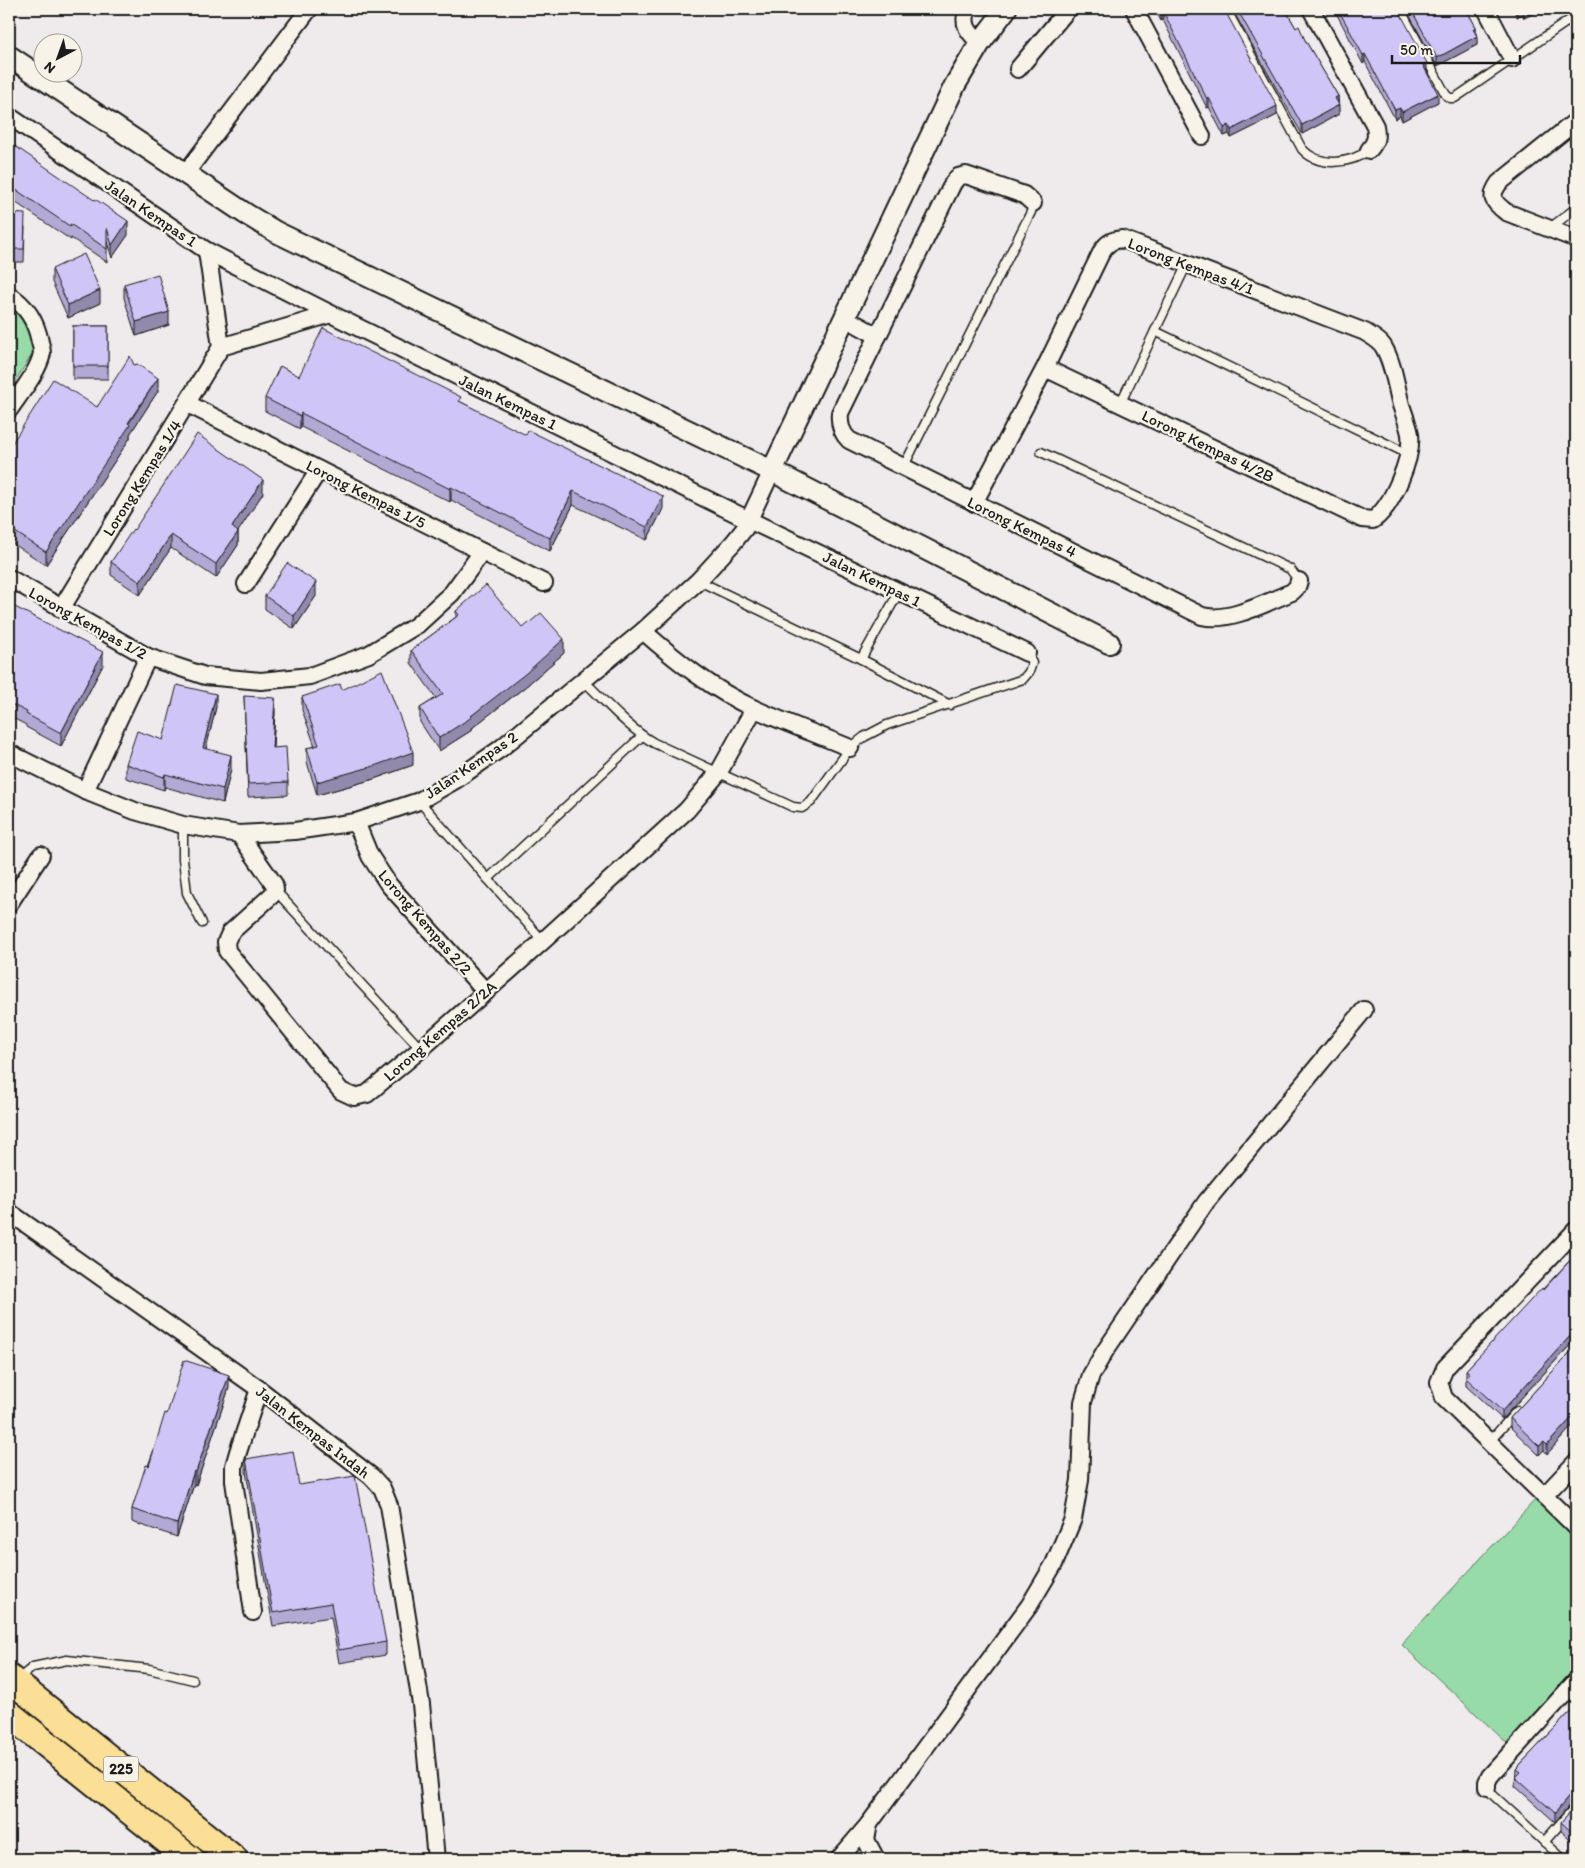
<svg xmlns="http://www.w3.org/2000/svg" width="1585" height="1868" viewBox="0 0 1585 1868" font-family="Itim,sans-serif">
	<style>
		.park { fill: #97dba8; stroke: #5a7c62 }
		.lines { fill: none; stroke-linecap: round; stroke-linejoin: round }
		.service-casing { stroke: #1c1c1c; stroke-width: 11 }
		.minor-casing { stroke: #1c1c1c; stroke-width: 20 }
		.tertiary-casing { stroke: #1c1c1c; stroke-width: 24 }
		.trunk-casing { stroke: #1c1c1c; stroke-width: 30 }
		.service { stroke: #f7f3e8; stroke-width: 8 }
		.minor { stroke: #f7f3e8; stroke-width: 16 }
		.tertiary { stroke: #f7f3e8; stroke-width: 20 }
		.trunk { stroke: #fbdf96; stroke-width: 26 }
		.wall { fill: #b2a9d4; stroke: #1c1c1c }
		.shaded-wall { fill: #918aad; stroke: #1c1c1c }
		.building { fill: #cfc5f7; stroke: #1c1c1c }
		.labels { text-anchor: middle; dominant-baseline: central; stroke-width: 4.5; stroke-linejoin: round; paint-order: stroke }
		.shield { fill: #f7f3e8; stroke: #5e5c59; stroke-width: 1 }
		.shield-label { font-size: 15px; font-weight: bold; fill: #1c1c1c }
		.street-label { font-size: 16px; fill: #1c1c1c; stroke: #f7f3e8 }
	</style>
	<rect width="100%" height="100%" fill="#efeaeb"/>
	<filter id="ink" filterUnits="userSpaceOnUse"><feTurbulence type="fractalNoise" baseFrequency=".02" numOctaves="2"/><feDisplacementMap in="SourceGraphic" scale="10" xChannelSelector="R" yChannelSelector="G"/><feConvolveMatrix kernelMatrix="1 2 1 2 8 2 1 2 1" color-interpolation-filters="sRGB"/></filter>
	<g filter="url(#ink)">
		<g class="park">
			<polygon points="9,300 33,319 36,348 9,391"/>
			<polygon points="1535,1500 1576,1539 1576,1668 1507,1743 1401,1644"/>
		</g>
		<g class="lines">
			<g class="service-casing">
				<g id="service">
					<path d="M1226,9L1302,149C1319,168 1350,164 1369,150"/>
					<polyline points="1400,9 1446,95 1450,98 1455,98 1574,17 1576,13"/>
					<polyline points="1550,228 1576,208"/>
					<polyline points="1155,331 1408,454"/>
					<polyline points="1120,404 1187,264"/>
					<polyline points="1041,452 1290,569 1299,581"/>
					<polyline points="903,468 1031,212 1033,203"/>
					<polyline points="699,581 861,659 950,705"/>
					<polyline points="861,659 899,592"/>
					<path d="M584,681C606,702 627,727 654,743L793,807L802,808L811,802L850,748L864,737L887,725L1023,679L1029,672L1032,663L1027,653"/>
					<polyline points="419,801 488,879"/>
					<polyline points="183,825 183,859 187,893 202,923"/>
					<polyline points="275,890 421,1049"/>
					<polyline points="543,941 488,879 642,736"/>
					<polyline points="1489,1442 1517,1411"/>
					<polyline points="17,1680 33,1667 67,1660 149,1669 193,1680"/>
					<polyline points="1487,1787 1493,1795 1563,1859"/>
					<polyline points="1544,1842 1576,1806"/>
				</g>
			</g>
			<g class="minor-casing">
				<g id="minor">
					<path d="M968,9C961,24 969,33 980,43"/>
					<polyline points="1134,9 1202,136"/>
					<path d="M1311,9L1375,126C1377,137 1376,142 1369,150"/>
					<polyline points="1486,9 1512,59"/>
					<polyline points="1018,69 1068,9"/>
					<polyline points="9,116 207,251 331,314 749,520 1027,653"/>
					<path d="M1576,121L1499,183C1489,197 1493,202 1506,212L1576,239"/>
					<polyline points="185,174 309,9"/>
					<path d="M1033,203L1024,195L966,175L958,177L953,183L840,413C839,424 841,432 849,440L1202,616C1229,623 1267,602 1292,592L1297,587L1299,581"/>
					<path d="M9,295C27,306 36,321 40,342C41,345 42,350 42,353C39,371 19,395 9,410"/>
					<polyline points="845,318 878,336"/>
					<polyline points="221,347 331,314"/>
					<polyline points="188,404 544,583"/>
					<path d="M974,503L1045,368L1102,251C1107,243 1112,240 1122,239L1365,332C1371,336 1379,340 1383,346C1393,362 1396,386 1401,405C1404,414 1408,424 1410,434C1413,457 1392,507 1373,520L1362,519L1045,368"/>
					<polyline points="9,578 148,657 205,676 261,681 310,676 369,654 417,625 452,593 482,552"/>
					<polyline points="246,584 319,470"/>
					<polyline points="61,609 221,347 207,251"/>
					<path d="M643,631C677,661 713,690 755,709C786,723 819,735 850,748"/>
					<polyline points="9,753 85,791 135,811 183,825 239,834 295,831 356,822 419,801 457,779 500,749 643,631 698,581 733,543 745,528 772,471"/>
					<polyline points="85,791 148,657"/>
					<polyline points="356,822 370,856 389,885 486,992"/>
					<polyline points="239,834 274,884 275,890 272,895 230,933 226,942 227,951 341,1091 354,1097 367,1094 421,1049 543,941 687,810 719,772 754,709"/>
					<polyline points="9,904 41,855"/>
					<polyline points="9,1212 259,1389 371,1476 382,1488 389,1505 421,1704 436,1859"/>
					<polyline points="1576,1230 1445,1368 1439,1382 1444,1398 1576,1527"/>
					<polyline points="1544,1496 1576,1462"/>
					<polyline points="253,1612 234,1481 234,1466 238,1452 259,1389"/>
					<polyline points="1487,1787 1487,1782 1490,1776 1576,1681"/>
					<polyline points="839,1859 869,1824"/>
					<polyline points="876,1859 866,1840 869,1824 1029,1606 1054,1564 1073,1519 1080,1480 1083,1402 1091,1375 1105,1351 1206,1202 1364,1010"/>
				</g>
			</g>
			<g class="tertiary-casing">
				<g id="tertiary">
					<polyline points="9,56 246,214 276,232 772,471 1109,643"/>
					<polyline points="772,471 955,85 980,43 1006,9"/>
				</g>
			</g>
			<g class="trunk-casing">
				<g id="trunk">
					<polyline points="9,1678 234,1859"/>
					<polyline points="9,1714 190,1859"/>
				</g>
			</g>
			<use href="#service" class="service"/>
			<use href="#minor" class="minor"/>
			<use href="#tertiary" class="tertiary"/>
			<use href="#trunk" class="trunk"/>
		</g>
		<g class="wall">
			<polygon points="1155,9 1224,9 1277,115 1231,138 1229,134 1224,136 1209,107 1207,108 1163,20 1161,21"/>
			<polygon points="1232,9 1285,9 1296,28 1305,40 1338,96 1339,114 1302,134"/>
			<polygon points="1334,9 1398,9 1427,72 1438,102 1402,121 1400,116 1395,119 1365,62 1363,64"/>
			<polygon points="1406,9 1466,9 1476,27 1477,45 1437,66"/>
			<polygon points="1513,9 1543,9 1524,18 1522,14 1517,17"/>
			<polygon points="9,142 128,235 112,258 107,242 107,262 71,238 71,240 9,198"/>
			<polygon points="9,213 25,227 24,262 9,262"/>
			<polygon points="52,269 100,303 68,318 52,282"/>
			<polygon points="124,284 169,325 136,336 124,298"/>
			<rect x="73" y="326" width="35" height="53"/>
			<polygon points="134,365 158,391 130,434 130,438 46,565 9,541 9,448 97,407"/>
			<polygon points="299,376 461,402 663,509 647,540 573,505 550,551 451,500 450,502 301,427 300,429 265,411 265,398"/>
			<polygon points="263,493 238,531 238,545 216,578 171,548 140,595 111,575 111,562 134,530"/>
			<polygon points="265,596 316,596 294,629 265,609"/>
			<polygon points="9,604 103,665 61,746 26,727 26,725 9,716"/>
			<polygon points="456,611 523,628 564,653 525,687 472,728 472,730 439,751 420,722 420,708 436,698 411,663 411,650 456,617"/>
			<polygon points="342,690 413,765 374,779 317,795 307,762 307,748 315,746 302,710 302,697"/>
			<polygon points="244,696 275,711 273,748 288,782 288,795 248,797"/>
			<polygon points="216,707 206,749 231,769 223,803 165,787 164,790 126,778 126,764"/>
			<polygon points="1576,1254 1576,1342 1572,1343 1502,1419 1466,1386 1466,1370"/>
			<polygon points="1576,1346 1576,1422 1547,1454 1544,1450 1539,1455 1510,1427 1510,1418"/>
			<polygon points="229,1388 196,1485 194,1484 177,1537 132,1522 132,1509 167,1414"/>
			<polygon points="246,1459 299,1485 386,1642 386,1655 339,1663 331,1617 273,1626 246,1472"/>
			<polygon points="1576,1706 1576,1801 1572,1802 1555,1822 1515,1786 1516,1769"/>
			<polygon points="1576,1805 1576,1844 1561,1831 1561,1822"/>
		</g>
		<g class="shaded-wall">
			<polygon points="1517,9 1522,9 1522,14 1517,17"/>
			<polygon points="1527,9 1543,9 1524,18 1524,10"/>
			<polygon points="1163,11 1163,20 1161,21 1161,12"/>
			<polygon points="1476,27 1476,36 1473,29"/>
			<polygon points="1477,36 1477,45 1437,66 1437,58"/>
			<polygon points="1365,54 1365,62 1363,64 1363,55"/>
			<polygon points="1427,63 1427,72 1423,65"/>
			<polygon points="1438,94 1438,102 1402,121 1402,112"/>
			<polygon points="1338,96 1338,105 1335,98"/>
			<polygon points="1209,98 1209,107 1207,108 1207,99"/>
			<polygon points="1339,105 1339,114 1302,134 1302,125"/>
			<polygon points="1277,106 1277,115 1231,138 1231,130"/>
			<polygon points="1400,108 1400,116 1395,119 1395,110"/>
			<polygon points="1229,125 1229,134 1224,136 1224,128"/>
			<polygon points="128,221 128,235 112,258 112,245"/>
			<polygon points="100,290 100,303 68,318 68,305"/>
			<polygon points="169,312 169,325 136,336 136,322"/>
			<polygon points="158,378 158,391 130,434 130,438 46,565 46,552"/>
			<polygon points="301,413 301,427 300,429 300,416"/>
			<polygon points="263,480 263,493 232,541 232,527"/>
			<polygon points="451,487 451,500 450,502 450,489"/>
			<polygon points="573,491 573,505 550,551 550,538"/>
			<polygon points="663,496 663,509 647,540 647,527"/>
			<polygon points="238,532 238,545 216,578 216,564"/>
			<polygon points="171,535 171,548 140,595 140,582"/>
			<polygon points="316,582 316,596 294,629 294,616"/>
			<polygon points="564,639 564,653 525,687 472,728 472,730 439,751 439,738 471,716"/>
			<polygon points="103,652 103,665 61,746 61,733"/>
			<polygon points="216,694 216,707 203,761 203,748"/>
			<polygon points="275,698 275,711 272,761 272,748"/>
			<polygon points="413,752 413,765 374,779 317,795 317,782"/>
			<polygon points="231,755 231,769 223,803 223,789"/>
			<polygon points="165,774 165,787 164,790 164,777"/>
			<polygon points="1576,1333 1576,1342 1572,1343 1502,1419 1502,1411 1572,1334"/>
			<polygon points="229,1375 229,1388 196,1485 196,1472"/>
			<polygon points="1576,1413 1576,1422 1547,1454 1547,1445"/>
			<polygon points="1544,1442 1544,1450 1539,1455 1539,1446"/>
			<polygon points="194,1471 194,1484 177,1537 177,1524"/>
			<polygon points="1576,1792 1576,1801 1572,1802 1555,1822 1555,1813 1572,1793"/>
		</g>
		<g class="building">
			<polygon points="1159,9 1224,9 1277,106 1231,130 1229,125 1224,128 1209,98 1207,99 1163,11 1161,12"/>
			<polygon points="1237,9 1285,9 1296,28 1299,26 1305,40 1338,96 1335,98 1339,105 1302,125"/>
			<polygon points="1338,9 1398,9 1427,63 1423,65 1438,94 1402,112 1400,108 1395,110 1365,54 1363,55"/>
			<polygon points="1411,9 1466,9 1476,27 1473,29 1477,36 1437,58"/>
			<polygon points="9,142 94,200 95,199 128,221 112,245 107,228 107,249 70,224 71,227 9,185"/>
			<polygon points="9,213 25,214 24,249 9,249"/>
			<polygon points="84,254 100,290 68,305 52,269"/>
			<polygon points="158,274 169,312 136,322 124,284"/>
			<rect x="73" y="326" width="35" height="40"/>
			<polygon points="323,328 461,397 459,401 526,435 528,430 663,496 647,527 573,491 550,538 451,487 450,489 301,413 300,416 265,398 280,366 299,376"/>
			<polygon points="130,356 134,365 137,364 158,378 128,423 130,425 46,552 9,528 9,448 53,379 97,407"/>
			<polygon points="197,434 263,480 232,527 238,532 216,564 171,535 140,582 111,562 133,529 134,530"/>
			<polygon points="287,563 316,582 294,616 265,596"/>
			<polygon points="486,585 523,628 541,613 564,639 525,674 471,716 472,717 439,738 420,708 443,694 411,650 459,615 456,611"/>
			<polygon points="9,604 103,652 61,733 26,714 27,712 9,703"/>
			<polygon points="382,670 413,752 374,766 317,782 307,748 319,745 302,697 340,684 342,690"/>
			<polygon points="177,685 216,694 203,748 231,755 223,789 165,774 164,777 126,764 137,731 163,740"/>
			<polygon points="244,696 275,698 272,748 286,747 288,782 248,784"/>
			<polygon points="1576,1254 1576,1333 1572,1334 1502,1411 1466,1378 1470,1373 1466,1370 1542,1288 1543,1290"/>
			<polygon points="1576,1346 1576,1413 1547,1445 1544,1442 1539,1446 1510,1418"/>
			<polygon points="184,1360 229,1375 196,1472 194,1471 177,1524 132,1509 146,1465 149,1466 165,1413 167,1414"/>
			<polygon points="293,1451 299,1485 355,1476 386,1642 339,1650 331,1603 273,1613 246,1459"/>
			<polygon points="1576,1706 1576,1792 1572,1793 1555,1813 1515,1777 1520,1772 1516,1769"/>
			<polygon points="1576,1805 1576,1836 1561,1822"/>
		</g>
	</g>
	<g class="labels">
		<rect class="shield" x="103.5" y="1756.5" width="35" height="25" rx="4"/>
		<g class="shield-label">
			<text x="121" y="1769">225</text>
		</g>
		<g class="street-label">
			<text transform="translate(151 213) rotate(34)">Jalan Kempas 1</text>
			<text transform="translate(1191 266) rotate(21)">Lorong Kempas 4/1</text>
			<text transform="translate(508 402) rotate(26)">Jalan Kempas 1</text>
			<text transform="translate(1208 446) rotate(26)">Lorong Kempas 4/2B</text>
			<text transform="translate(142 478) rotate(-58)">Lorong Kempas 1/4</text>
			<text transform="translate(366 494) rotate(27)">Lorong Kempas 1/5</text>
			<text transform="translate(1022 527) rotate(26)">Lorong Kempas 4</text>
			<text transform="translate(872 579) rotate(26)">Jalan Kempas 1</text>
			<text transform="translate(88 623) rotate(29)">Lorong Kempas 1/2</text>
			<text transform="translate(471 765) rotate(-34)">Jalan Kempas 2</text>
			<text transform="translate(425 922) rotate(49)">Lorong Kempas 2/2</text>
			<text transform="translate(440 1031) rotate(-41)">Lorong Kempas 2/2A</text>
			<text transform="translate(313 1432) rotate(38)">Jalan Kempas Indah</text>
		</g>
	</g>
	<rect width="1585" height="1868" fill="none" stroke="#f7f3e8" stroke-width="30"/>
	<rect x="15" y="15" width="1555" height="1838" fill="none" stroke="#1c1c1c" stroke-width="2" filter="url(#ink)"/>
	<g transform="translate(58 58) rotate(221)"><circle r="24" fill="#f7f3e8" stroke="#9f9d96"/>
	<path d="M0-4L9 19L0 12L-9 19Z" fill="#1c1c1c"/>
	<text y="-8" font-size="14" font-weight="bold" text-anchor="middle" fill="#1c1c1c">N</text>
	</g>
	<path d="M1392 55v8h128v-8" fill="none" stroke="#1c1c1c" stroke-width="2.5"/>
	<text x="1400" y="55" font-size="15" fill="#1c1c1c" stroke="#f7f3e8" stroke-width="4" paint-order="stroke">50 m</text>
</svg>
